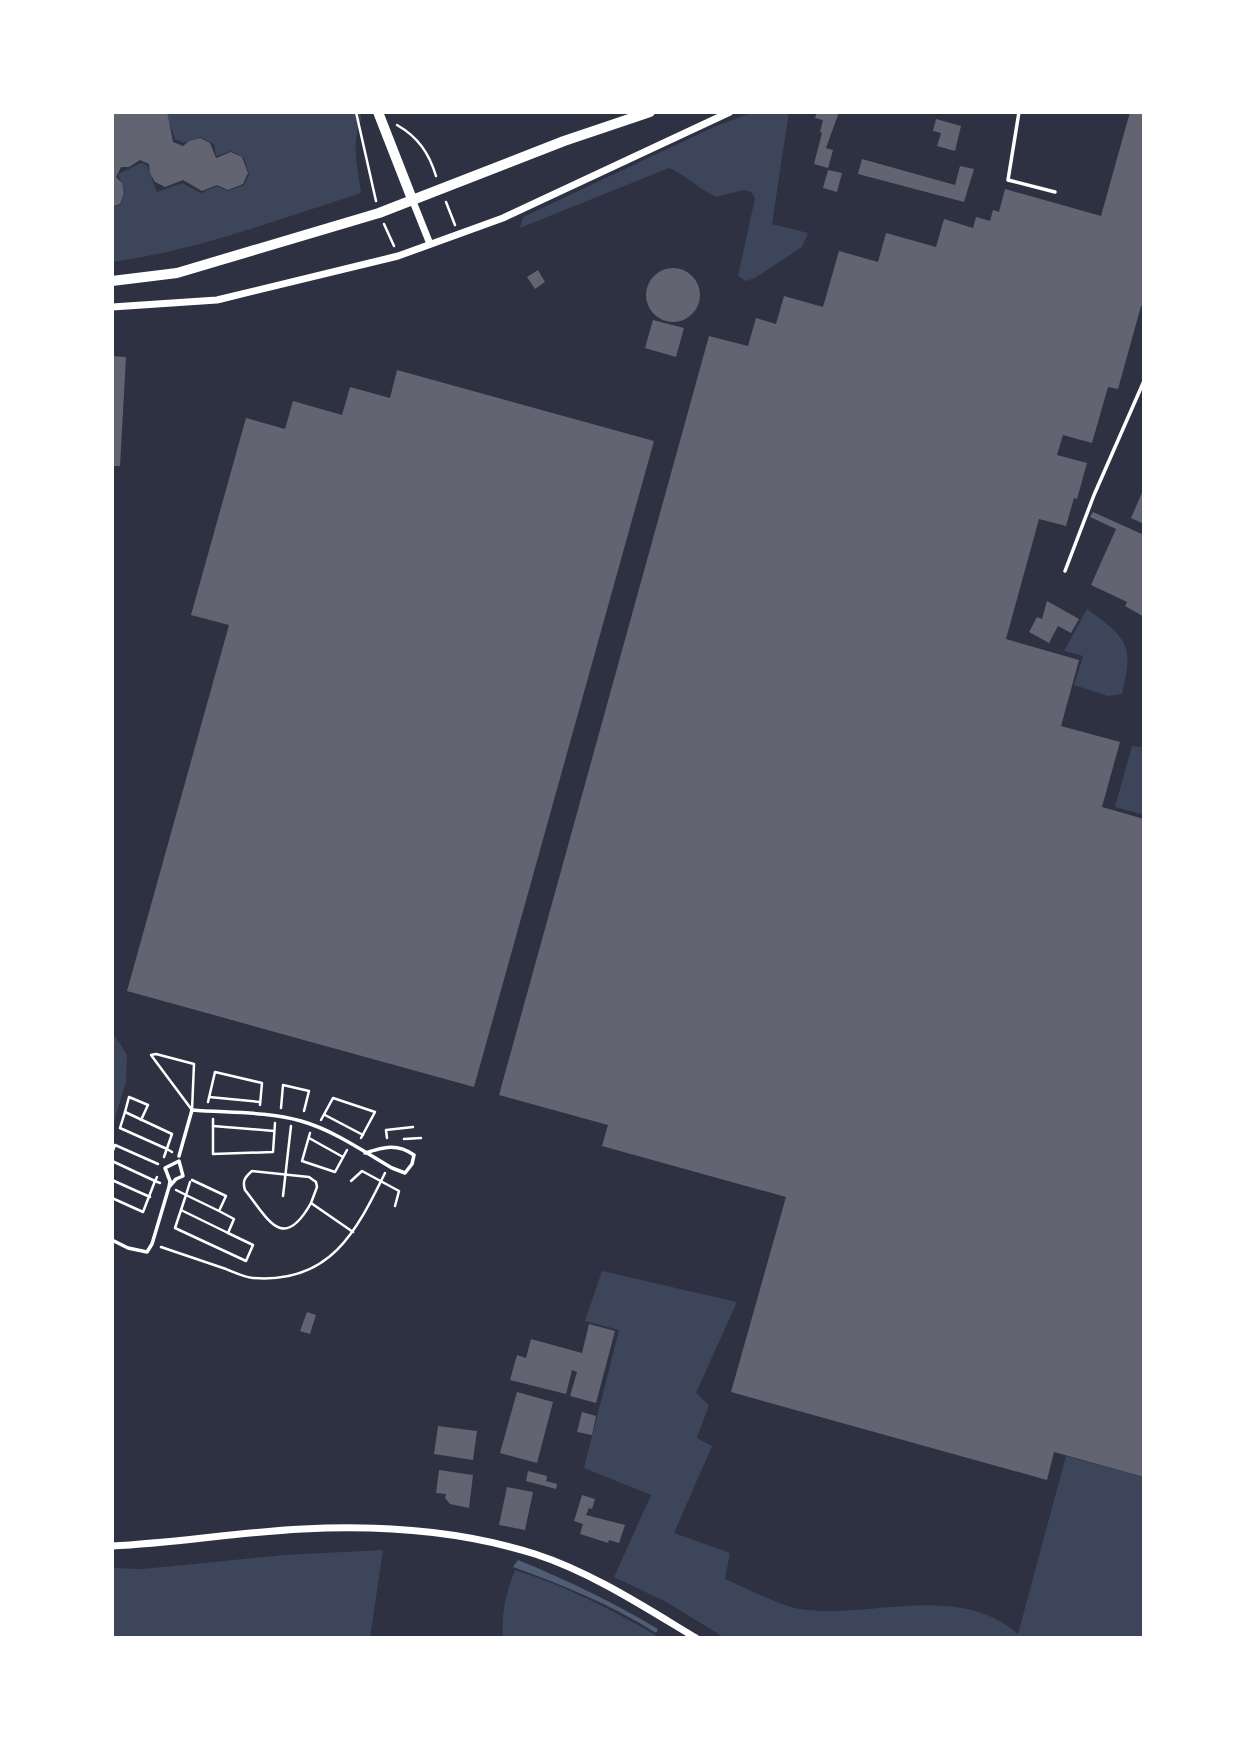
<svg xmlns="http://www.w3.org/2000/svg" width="1256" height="1750" viewBox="0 0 1256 1750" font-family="'Archivo Narrow',sans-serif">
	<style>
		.green { fill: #3c4559 }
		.water { fill: #4f5d75 }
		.building { fill: #626471 }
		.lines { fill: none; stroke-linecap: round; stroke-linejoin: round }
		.path { stroke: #fff; stroke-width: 2.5 }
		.service { stroke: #fff; stroke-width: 3.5 }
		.minor { stroke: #fff; stroke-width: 7 }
		.tertiary { stroke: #fff; stroke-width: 10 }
		.secondary { stroke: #fff; stroke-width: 10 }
	</style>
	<rect width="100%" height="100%" fill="#2d3142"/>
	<g class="green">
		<path d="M165,112H360C363,121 358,125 357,134C353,153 359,174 361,193C279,219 198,250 112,262V208L120,205L125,192L118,174L141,163L147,165L157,192L182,183L201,193L217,186L228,191L244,185L249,174L244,158L232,151L216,156L214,144L200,137L184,143L175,139Z"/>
		<path d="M754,112H789L772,224L808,233L802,247L755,278L746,281L738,276L755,198L751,192L744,190L716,197C699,189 687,176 669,168L520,228L523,217L716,126Z"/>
		<path d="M1087,609C1126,638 1135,643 1122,694L1108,696L1074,685L1083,656L1064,651Z"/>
		<polygon points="1132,746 1144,747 1144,815 1115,807"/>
		<polygon points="112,1031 127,1055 126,1082 112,1128"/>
		<path d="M602,1271L737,1302L696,1393L709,1405L697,1438L712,1446L674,1533L730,1553L725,1579C744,1587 782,1607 800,1609C871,1620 956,1581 1018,1634L1066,1456L1144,1477V1638H725L668,1603L614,1577L651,1495L584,1468L619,1330L585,1321Z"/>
		<polygon points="383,1550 370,1638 112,1638 112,1568 143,1569 283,1555"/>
		<path d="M515,1570C567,1586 614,1611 661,1638H503C501,1612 506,1593 515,1570Z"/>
	</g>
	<path class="water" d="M518,1560C567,1580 613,1602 658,1629L656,1633C610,1604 563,1585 513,1567Z"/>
	<g class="building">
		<polygon points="112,112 167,112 173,142 183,146 189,141 200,138 210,143 216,158 231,152 242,157 248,173 243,184 228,190 217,185 202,191 183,180 165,187 155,182 150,173 149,164 140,160 129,167 121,167 116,177 122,183 124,193 120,204 112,207"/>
		<polygon points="817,112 839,112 826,148 833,150 828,168 814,164 822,133 820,132 823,120 815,118"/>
		<polygon points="1130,112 1144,112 1144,306 1141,306 1118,389 1108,387 1092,443 1063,435 1057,455 1087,463 1077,499 1074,498 1066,526 1039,519 1006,639 1079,660 1061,726 1120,742 1102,807 1144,819 1144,1477 1054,1452 1047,1480 731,1392 786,1197 602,1146 608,1125 499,1095 709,336 748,346 756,318 776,324 784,296 823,307 839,251 878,262 886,233 936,247 944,219 973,228 976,217 990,221 993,210 999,212 1005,189 1101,216"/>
		<polygon points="936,119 961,126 955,151 937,146 941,133 933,131"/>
		<polygon points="862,159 955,185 960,166 974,169 964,202 858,174"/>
		<polygon points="828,170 842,173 837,192 823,188"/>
		<circle cx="673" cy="295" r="27"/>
		<polygon points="538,270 545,282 535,289 527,277"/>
		<polygon points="653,320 684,328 676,357 645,348"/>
		<polygon points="112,356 126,357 120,466 112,466"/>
		<polygon points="397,370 654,441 474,1087 127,991 229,625 191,615 246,418 285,429 293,401 342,415 350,387 390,398"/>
		<polygon points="1144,488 1144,524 1131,518"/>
		<polygon points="1093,512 1144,535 1144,617 1125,606 1127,602 1091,585 1116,529 1090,517"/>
		<polygon points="1047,601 1079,619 1071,633 1058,626 1049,643 1029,632 1037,617 1042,619"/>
		<polygon points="307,1312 316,1315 310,1334 300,1331"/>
		<polygon points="589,1324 615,1331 596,1403 570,1396 577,1372 572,1370 566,1394 510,1380 517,1355 526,1358 531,1339 582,1353"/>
		<polygon points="517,1392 553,1402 537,1463 500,1453"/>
		<polygon points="582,1412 596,1416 592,1435 577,1432"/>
		<polygon points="438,1426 477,1431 473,1460 434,1454"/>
		<polygon points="439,1470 473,1475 469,1508 450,1504 445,1498 446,1494 436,1493"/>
		<polygon points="528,1471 547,1476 546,1481 557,1484 556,1489 526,1481"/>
		<polygon points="507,1487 533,1492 525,1530 499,1525"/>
		<polygon points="582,1495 595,1499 592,1509 589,1508 586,1515 625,1525 619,1543 609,1540 608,1543 580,1534 583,1524 574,1521"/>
	</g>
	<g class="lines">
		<g class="path">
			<polyline points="356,112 376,201"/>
			<path d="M397,125C418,137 429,153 436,176"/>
			<polyline points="446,202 455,225"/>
			<polyline points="384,224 394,246"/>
			<polygon points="156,1054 194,1064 192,1110 151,1055"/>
			<polyline points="209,1097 260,1102"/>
			<polyline points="208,1102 215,1072 262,1083 260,1105"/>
			<polyline points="281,1108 283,1085 309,1091 304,1111"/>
			<polyline points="125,1112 129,1097 148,1105 141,1120"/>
			<polyline points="325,1115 363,1135"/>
			<polyline points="213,1119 213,1154 273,1152 275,1123"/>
			<polyline points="321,1120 333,1098 375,1112 361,1138"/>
			<polyline points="213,1126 274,1131"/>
			<polyline points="310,1133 302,1161 335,1172 347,1150"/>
			<polyline points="309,1138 343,1157"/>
			<polyline points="387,1138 386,1130 413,1127"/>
			<polyline points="404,1139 421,1138"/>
			<polyline points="112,1153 115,1145 158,1164"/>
			<polyline points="164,1157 172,1134 125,1112 120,1128 167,1149 172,1152"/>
			<polyline points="112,1161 155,1181 157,1177"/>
			<polyline points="112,1180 150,1197"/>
			<polyline points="192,1180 226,1196 219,1211 234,1219 228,1233 253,1245 246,1261 175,1228 186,1195 219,1211"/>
			<polyline points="351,1181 362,1171 399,1191 395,1206"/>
			<polyline points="176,1190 186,1195 190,1182"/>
			<polyline points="283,1196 291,1126"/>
			<polyline points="112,1198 143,1212 155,1181 160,1183"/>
			<path d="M311,1203C283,1253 268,1219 245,1190C242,1181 245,1177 252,1171L309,1177L316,1182L317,1187L311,1203L353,1232"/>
			<polyline points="181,1210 228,1233"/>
			<path d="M161,1247C182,1254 202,1261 223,1268C232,1271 243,1277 253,1278C330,1284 356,1232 385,1173"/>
		</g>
		<g class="service">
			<polyline points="1019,112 1008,180 1055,192"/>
			<polyline points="1065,571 1094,495 1144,381"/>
			<path d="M179,1156L192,1110C227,1113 267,1111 301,1121C333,1130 363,1151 392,1168L405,1173L412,1164L414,1155C397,1143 384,1147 365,1153"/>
			<polyline points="112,1240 128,1248 147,1252 152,1244 169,1187 170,1181 165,1168 179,1161 183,1176 176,1179 169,1187"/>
		</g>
		<g class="minor">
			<polyline points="412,199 430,244"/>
			<polyline points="112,307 217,300 398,256 503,218 730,112"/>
			<path d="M112,1546C176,1543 239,1532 303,1529C379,1525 462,1531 535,1554C591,1572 646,1608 696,1638"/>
		</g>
		<polyline class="tertiary" points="378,112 412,199"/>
		<polyline class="secondary" points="112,281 177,273 379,213 564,141 650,112"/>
	</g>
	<rect width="1256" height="1750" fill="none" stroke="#ffffff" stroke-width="228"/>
</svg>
